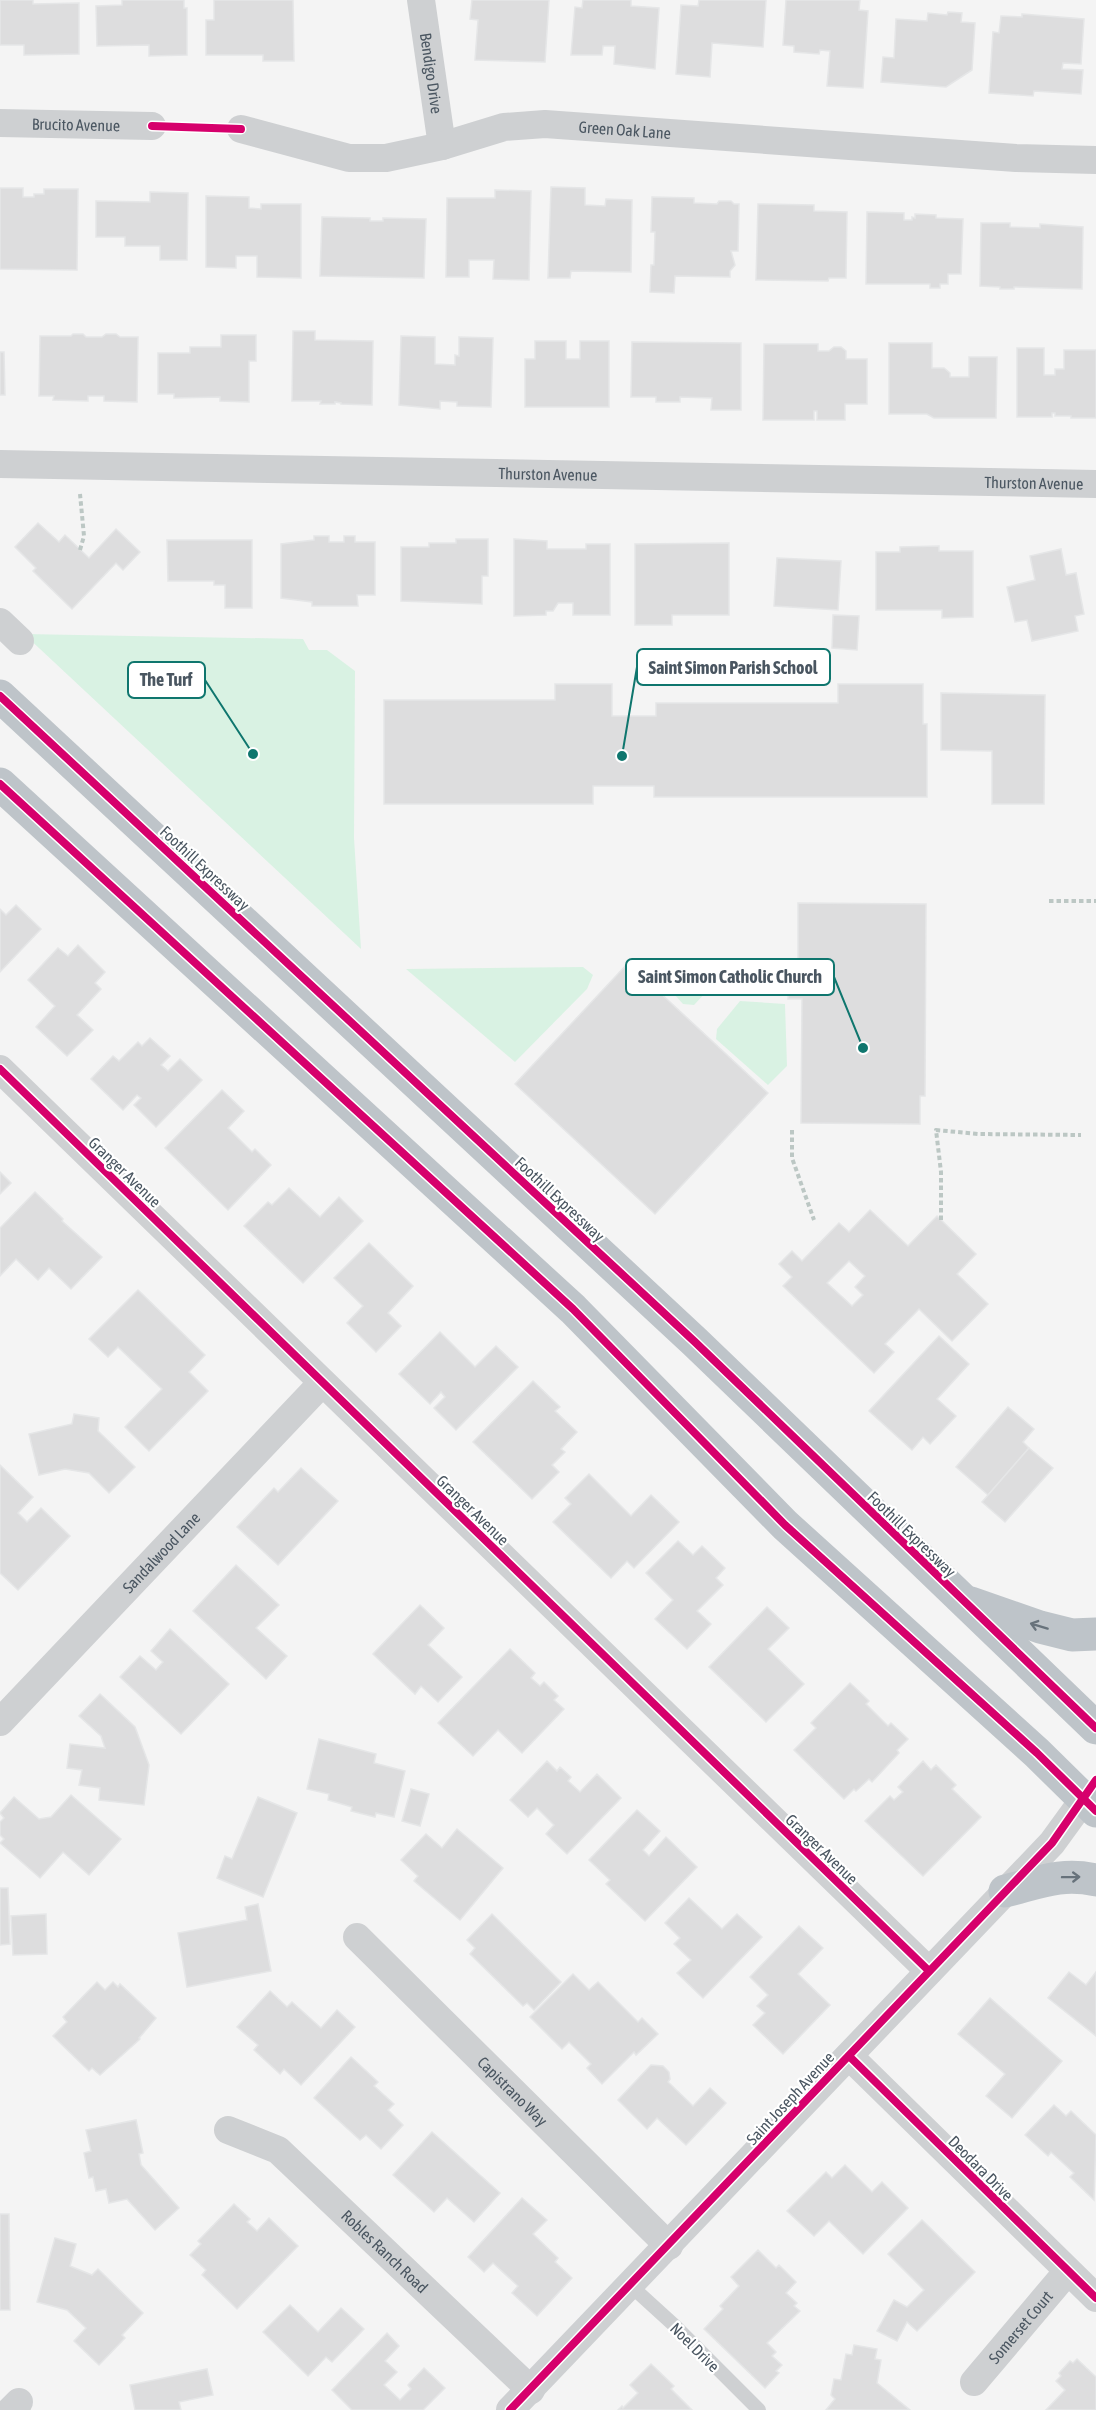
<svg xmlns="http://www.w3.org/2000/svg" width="1096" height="2410" viewBox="0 0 1096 2410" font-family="'Asap Condensed',sans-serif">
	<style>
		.green { fill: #d9f2e3 }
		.building { fill: #ddddde; stroke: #e5e6e7; stroke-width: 1.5; fill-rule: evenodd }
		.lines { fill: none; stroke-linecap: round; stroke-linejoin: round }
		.path { stroke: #bcc7c4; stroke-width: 4; stroke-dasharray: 4.5 3; stroke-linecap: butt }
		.lane { stroke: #ced0d2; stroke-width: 14 }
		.street { stroke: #ced0d2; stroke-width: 28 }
		.highway { stroke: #bec4c9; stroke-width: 33 }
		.cycleway-casing { stroke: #fff; stroke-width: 11 }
		.cycleway { stroke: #d6006c; stroke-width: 8 }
		.oneway { stroke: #67727b }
		.labels { text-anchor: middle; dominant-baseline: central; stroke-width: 4.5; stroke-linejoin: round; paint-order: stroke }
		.street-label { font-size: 16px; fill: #4a5661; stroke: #fff }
		.leader { fill: none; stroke: #0f766e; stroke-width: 2 }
		.callout-dot { fill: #0f766e; stroke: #fff; stroke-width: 2 }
		.callout { fill: #fff; stroke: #0f766e; stroke-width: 2 }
		.callout-label { font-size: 18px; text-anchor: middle; font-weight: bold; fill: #4a5661 }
	</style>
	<rect width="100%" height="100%" fill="#f4f4f4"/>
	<g class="green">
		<polygon points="24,634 303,639 309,650 327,650 355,671 354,838 361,949"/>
		<polygon points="583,967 593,975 587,989 515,1062 406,969"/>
		<polygon points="662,968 716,969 718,979 694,1005 683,1004 659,977"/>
		<polygon points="740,1001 785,1004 787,1066 768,1085 716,1039 717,1029"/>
	</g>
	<g class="building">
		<polygon points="0,0 33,0 33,4 79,3 79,54 24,55 24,45 0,45"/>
		<polygon points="122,0 184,0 184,8 187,8 187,55 149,56 149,45 97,46 96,6 122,5"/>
		<polygon points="214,0 293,0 294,61 263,61 263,55 206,55 206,20 214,20"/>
		<polygon points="472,0 549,0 545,62 475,60 478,20 470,19"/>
		<polygon points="583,0 631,0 631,6 659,8 655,69 614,64 615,46 603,46 602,55 571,55 575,7 582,8"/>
		<polygon points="699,0 766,0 763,47 712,43 710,77 676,74 681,5 698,6"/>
		<polygon points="786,0 860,0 859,10 868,11 863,88 827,86 830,51 820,50 819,54 794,52 794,46 783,45"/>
		<polygon points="948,12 962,13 961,22 975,23 972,70 946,87 881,82 883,57 894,58 896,19 927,21 928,13 947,15"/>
		<polygon points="1022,14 1084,19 1081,64 1063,63 1062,69 1083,70 1081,94 1034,91 1033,96 989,93 993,32 999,33 1001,16 1022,17"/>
		<polygon points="551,187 585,188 585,205 605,206 606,199 632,200 631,272 571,271 570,278 548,278"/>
		<polygon points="0,188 23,188 23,197 34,197 34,194 44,194 44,189 78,189 77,270 0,269"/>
		<polygon points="495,190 531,191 529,280 493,279 494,260 469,260 469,277 446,277 447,198 495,198"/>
		<polygon points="150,192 188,193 187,260 160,260 160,246 125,246 125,237 96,237 96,201 150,202"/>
		<polygon points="206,196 249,197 249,208 261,209 261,204 301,204 301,278 257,277 257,256 236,256 236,268 206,267"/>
		<polygon points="652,197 694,198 694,203 717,204 719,201 731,201 734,204 739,204 738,251 731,251 735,265 730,271 730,277 675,276 674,293 650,292 651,265 654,265 655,232 651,232"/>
		<polygon points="758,204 814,205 814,211 847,212 846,278 829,278 828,281 756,280"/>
		<polygon points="867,212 904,213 904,220 912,220 912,217 915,218 915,214 936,215 936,218 963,219 961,274 948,274 948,284 940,284 940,288 930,288 930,284 866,284"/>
		<polygon points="322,217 370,218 370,221 383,221 383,218 426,219 424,278 320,276"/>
		<polygon points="981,223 1010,223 1010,227 1040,228 1040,224 1083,227 1082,289 1014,287 1014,289 1000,289 1000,287 980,286"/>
		<polygon points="293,331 315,331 315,340 373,341 372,405 341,404 341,403 335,402 335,404 320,404 321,401 292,401"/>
		<polygon points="73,334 83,334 86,337 102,337 106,334 116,334 120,337 138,337 137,402 104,401 104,396 88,396 88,401 53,400 54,396 39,396 40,336 71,336"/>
		<polygon points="221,335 256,335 256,361 249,361 249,402 220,401 220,397 174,398 174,394 158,394 158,353 190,353 190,347 221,347"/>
		<polygon points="401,336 435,337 435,364 455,365 455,355 459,356 459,337 493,338 491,407 457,406 457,402 440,401 440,409 399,405"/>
		<polygon points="535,341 566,341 566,359 580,359 580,341 609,341 609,407 525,407 525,359 535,359"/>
		<polygon points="632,342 741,343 741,410 711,410 712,398 680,397 680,402 656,402 656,397 631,397"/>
		<polygon points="889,343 932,343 932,368 944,368 950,373 950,377 969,377 969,357 997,357 996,418 934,418 927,414 889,414"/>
		<polygon points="764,344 818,344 818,351 829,351 834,347 841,347 846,351 846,359 867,359 867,404 845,404 845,420 817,420 817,411 814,411 814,420 763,420"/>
		<polygon points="1017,348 1044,348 1044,375 1055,375 1055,369 1064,369 1064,350 1096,350 1096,418 1071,418 1071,416 1055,416 1055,413 1052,413 1052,417 1017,417"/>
		<polygon points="0,352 4,352 5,395 0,395"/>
		<polygon points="38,523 59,542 65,535 89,558 116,529 140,552 123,570 116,563 72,609 33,571 36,568 15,547"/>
		<polygon points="314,536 329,536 329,542 344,542 344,536 355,536 355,542 375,542 375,595 357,595 358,606 312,606 312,602 281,598 281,544 314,540"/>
		<polygon points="456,539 488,539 488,576 482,576 482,604 401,601 401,547 429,547 429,543 456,543"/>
		<polygon points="514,539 547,541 547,549 586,549 586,544 610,544 610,615 573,615 573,603 558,603 553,611 546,611 546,615 514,616"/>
		<polygon points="167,540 252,540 252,608 225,608 225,585 214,585 214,581 168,581"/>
		<polygon points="729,543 729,615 672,615 672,625 635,625 635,544"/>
		<polygon points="939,546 939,551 973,551 973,617 942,618 942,610 876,610 876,552 900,552 900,547"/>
		<polygon points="1061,549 1066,575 1076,573 1084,614 1075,616 1078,631 1032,641 1027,620 1015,622 1007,587 1035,580 1030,556"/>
		<polygon points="777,558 841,561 838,610 774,606"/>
		<polygon points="833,615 859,616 857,650 832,648"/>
		<polygon points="555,684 612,684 612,716 656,716 656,703 838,703 838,684 923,684 923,724 927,724 927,797 654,797 654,786 593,786 593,804 384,804 384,700 555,700"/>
		<polygon points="941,693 1045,695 1044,804 992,804 992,751 941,750"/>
		<polygon points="798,903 926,904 925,1096 920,1096 920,1124 801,1123 802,999 788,999 788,962 798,962"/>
		<polygon points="16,905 41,929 0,972 0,909 6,915"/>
		<polygon points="78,945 105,972 95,983 101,989 77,1015 93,1030 67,1056 36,1027 55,1006 28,980 58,948 68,956"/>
		<polygon points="628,963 768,1093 655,1214 515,1084"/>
		<polygon points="150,1038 170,1056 161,1065 168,1071 180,1059 202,1080 156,1127 134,1105 141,1098 137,1095 123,1110 91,1079 113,1056 119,1061 138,1042 142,1046"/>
		<polygon points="222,1090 244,1111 228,1128 252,1152 255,1149 271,1165 228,1210 165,1148"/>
		<polygon points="0,1172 11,1183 0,1194"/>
		<polygon points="289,1188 320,1217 339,1197 363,1221 303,1283 244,1226 268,1202 272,1205"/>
		<polygon points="35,1192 63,1219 62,1221 102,1257 71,1289 49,1268 38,1280 16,1259 0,1276 0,1228"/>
		<path d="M870,1210L908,1246L937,1216L976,1254L957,1274L988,1304L952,1341L919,1309L885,1344L894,1352L874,1373L783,1286L792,1277L779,1264L792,1251L802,1261L839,1223L849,1232ZM849,1261L865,1276L855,1287L863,1295L852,1306L827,1283Z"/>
		<polygon points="369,1243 413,1286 388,1313 401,1326 376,1352 347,1323 363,1306 334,1278"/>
		<polygon points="138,1290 205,1355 189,1372 208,1391 149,1451 125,1427 162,1389 118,1347 108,1357 89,1339"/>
		<polygon points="440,1332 475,1367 496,1346 518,1367 456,1430 434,1408 445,1397 441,1392 430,1404 399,1374"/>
		<polygon points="939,1336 969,1364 937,1399 956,1416 930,1444 923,1437 912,1450 869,1411"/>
		<polygon points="533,1381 560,1407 555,1411 577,1432 561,1449 565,1452 552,1465 559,1472 532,1499 473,1442"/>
		<polygon points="1008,1407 1034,1429 1023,1442 1029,1448 988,1495 956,1467"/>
		<polygon points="74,1414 99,1418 98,1431 135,1467 109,1493 89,1473 65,1469 39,1475 29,1434 72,1424"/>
		<polygon points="1029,1448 1053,1468 1005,1522 982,1502"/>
		<polygon points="0,1465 33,1497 18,1513 27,1522 41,1508 70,1536 18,1590 0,1573"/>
		<polygon points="301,1468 338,1501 278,1565 237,1527 274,1488 278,1492"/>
		<polygon points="589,1474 631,1516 651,1495 679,1522 634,1568 627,1561 611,1578 553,1522 571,1504 565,1498"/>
		<polygon points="678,1541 693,1555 702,1546 725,1568 716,1578 723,1585 697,1611 711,1624 687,1649 655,1619 673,1600 646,1573"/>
		<polygon points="236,1565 279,1605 256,1628 287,1656 266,1679 193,1611"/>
		<polygon points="420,1605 444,1628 428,1645 462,1677 438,1702 421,1686 415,1694 373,1654"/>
		<polygon points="767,1607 789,1628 768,1649 804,1684 766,1722 709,1667"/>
		<polygon points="170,1629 229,1684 181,1734 120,1677 140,1656 156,1670 163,1662 151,1651"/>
		<polygon points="510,1649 535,1673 531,1678 540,1686 544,1682 558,1696 554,1700 564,1709 522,1753 498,1730 473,1756 438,1723"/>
		<polygon points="850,1683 869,1701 866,1704 888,1726 891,1723 908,1739 897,1750 899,1753 872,1782 869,1779 856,1791 854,1789 844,1799 794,1750 816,1728 811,1723"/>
		<polygon points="100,1694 135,1727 149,1765 144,1805 99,1800 100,1788 79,1785 82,1770 67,1768 70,1744 105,1748 101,1736 79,1716"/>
		<polygon points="319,1739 376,1754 374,1763 405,1771 394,1817 376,1813 375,1817 351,1811 352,1807 328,1800 329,1794 307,1789"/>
		<polygon points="547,1761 557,1771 560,1767 571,1777 568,1781 580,1792 597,1774 621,1798 567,1854 546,1834 554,1825 537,1808 528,1817 510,1800"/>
		<polygon points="923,1761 931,1770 936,1765 956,1785 952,1789 981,1817 923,1876 865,1821 890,1796 894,1800 903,1792 898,1787"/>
		<polygon points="411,1789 429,1794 420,1826 402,1821"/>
		<polygon points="71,1795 121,1839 89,1875 63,1852 40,1878 0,1843 4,1839 0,1835 0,1822 4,1818 0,1813 14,1797 39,1819 51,1817"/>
		<polygon points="258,1797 297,1813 263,1897 217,1878 225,1856 232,1859"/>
		<polygon points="637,1810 660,1831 643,1850 649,1856 666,1837 697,1867 645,1921 606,1884 610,1880 589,1860"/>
		<polygon points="457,1829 503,1868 460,1920 414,1881 418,1876 401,1860 426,1834 442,1848"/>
		<polygon points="0,1888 8,1888 10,1944 0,1945"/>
		<polygon points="689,1898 722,1929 737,1914 762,1937 703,1998 677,1973 691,1960 674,1944 680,1938 665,1923"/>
		<polygon points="258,1904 271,1971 187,1987 178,1933 247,1920 245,1907"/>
		<polygon points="46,1914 47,1954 13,1955 11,1916"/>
		<polygon points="492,1914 561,1982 534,2010 527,2003 523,2006 470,1954 475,1948 467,1940"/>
		<polygon points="799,1926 823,1948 798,1974 830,2005 783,2054 753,2025 765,2013 757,2006 768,1995 750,1977"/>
		<polygon points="1069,1972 1086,1985 1096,1972 1096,2036 1048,1998"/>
		<polygon points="573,1974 589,1990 598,1982 638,2022 642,2018 658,2034 636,2055 634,2052 602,2084 587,2068 591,2064 569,2042 562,2049 530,2017"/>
		<polygon points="97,1982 105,1990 113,1982 118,1987 120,1984 156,2018 139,2038 140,2039 100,2075 92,2068 89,2071 53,2036 67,2022 63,2017"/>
		<polygon points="270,1991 287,2007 292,2002 321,2028 337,2010 355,2027 301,2085 284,2069 280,2074 254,2050 258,2045 237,2027"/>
		<polygon points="990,1998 1062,2061 1012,2118 986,2096 1005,2074 958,2034"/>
		<polygon points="351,2057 378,2082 374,2086 394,2104 388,2110 403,2125 381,2149 366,2135 360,2140 314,2098"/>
		<polygon points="651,2065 663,2066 669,2072 670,2079 668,2082 693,2106 710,2088 726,2103 686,2145 657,2118 647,2129 618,2100"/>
		<polygon points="1054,2105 1066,2116 1071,2111 1096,2135 1094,2200 1070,2177 1074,2173 1051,2152 1048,2156 1025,2135"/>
		<polygon points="136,2120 143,2153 139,2154 141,2165 179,2208 155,2230 127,2199 109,2203 106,2189 96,2191 93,2177 89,2178 84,2153 91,2151 86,2130"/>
		<polygon points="432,2132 500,2193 474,2222 447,2198 434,2212 393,2175"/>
		<polygon points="845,2165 872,2192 882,2182 908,2208 863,2254 829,2221 814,2236 787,2211 826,2172 832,2178"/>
		<polygon points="522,2198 547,2220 533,2234 558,2258 555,2262 572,2278 537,2316 512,2293 518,2286 493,2263 484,2272 468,2257"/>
		<polygon points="234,2204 250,2219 247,2222 257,2231 269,2218 298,2246 237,2309 202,2275 206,2270 190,2255 201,2244 198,2241"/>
		<polygon points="0,2214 9,2214 10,2310 0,2310"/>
		<polygon points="922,2220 975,2272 917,2331 907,2322 897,2341 877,2331 894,2300 907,2307 924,2290 888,2254"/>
		<polygon points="55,2238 76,2244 70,2266 92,2275 98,2269 143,2313 122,2335 125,2338 99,2365 74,2341 86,2328 67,2310 37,2302"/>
		<polygon points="758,2250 776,2268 779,2265 796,2282 786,2293 797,2303 794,2306 800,2311 767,2343 776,2352 772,2356 782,2365 776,2371 779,2373 765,2388 704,2329 723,2309 720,2306 739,2286 731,2277"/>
		<polygon points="290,2305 318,2332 341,2308 364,2329 332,2362 326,2357 308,2376 263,2332"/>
		<polygon points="387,2333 399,2346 385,2361 397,2372 384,2385 400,2400 411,2389 408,2385 424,2368 445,2388 423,2410 352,2410 332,2390"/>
		<polygon points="854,2345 877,2349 875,2359 881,2360 877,2383 910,2410 826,2410 835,2399 831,2395 834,2379 841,2380 846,2354 852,2355"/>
		<polygon points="1077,2359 1096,2377 1096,2410 1046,2410 1065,2390 1056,2381 1061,2376 1059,2373 1070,2361 1073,2363"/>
		<polygon points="651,2364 674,2386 671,2389 692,2410 618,2410 622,2406 623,2408 638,2393 630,2385"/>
		<polygon points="207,2369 213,2395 179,2402 181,2410 135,2410 130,2385"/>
	</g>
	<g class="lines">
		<g class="path">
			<polyline points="80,550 84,536 80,494"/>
			<polyline points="1049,901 1096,901"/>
			<polyline points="792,1130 792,1158 814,1220"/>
			<polyline points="941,1220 941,1172 936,1130 978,1134 1081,1135"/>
		</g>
		<polyline class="lane" points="630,2285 675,2326 759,2410"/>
		<g class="street">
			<path id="s1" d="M421,0L442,146"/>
			<path id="s2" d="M0,123L152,126"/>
			<path id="s3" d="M241,129L349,158H386L442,146L504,127L545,124L1016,158L1096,160"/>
			<path id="s4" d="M0,464L1096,484"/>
			<polyline points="0,622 20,641"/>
			<polyline points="0,1069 929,1971"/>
			<path id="s5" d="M0,1722L322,1383"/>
			<path id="s6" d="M357,1937L669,2246"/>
			<polyline points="849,2056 1096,2298"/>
			<path id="s7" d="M228,2130L278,2150L531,2390"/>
			<path id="s8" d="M974,2382L1067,2272"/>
			<polyline points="11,2410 19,2402"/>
			<polyline points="510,2410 1052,1843 1084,1799"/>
		</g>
		<g class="highway">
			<polyline points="0,696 695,1342 1096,1728"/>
			<polyline points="0,784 573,1309 785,1525 1037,1753 1096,1811"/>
			<polyline points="971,1603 1040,1627 1072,1635 1096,1634"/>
			<path d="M1005,1891C1038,1883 1061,1872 1096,1880"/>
		</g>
		<g class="cycleway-casing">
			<g id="cycleway">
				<polyline points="152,126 241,129"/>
				<polyline points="0,696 695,1342 1096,1728"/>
				<polyline points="0,784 573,1309 785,1525 1037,1753 1096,1811"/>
				<polyline points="0,1069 929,1971"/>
				<polyline points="849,2056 1096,2298"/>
				<polyline points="510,2410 1052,1843 1096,1780"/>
			</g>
		</g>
		<use href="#cycleway" class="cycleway"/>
	</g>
	<defs><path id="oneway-shaft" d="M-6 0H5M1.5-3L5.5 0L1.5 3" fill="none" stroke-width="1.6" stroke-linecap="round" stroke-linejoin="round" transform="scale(1.5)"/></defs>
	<g class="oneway">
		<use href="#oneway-shaft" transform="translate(1039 1626) rotate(-163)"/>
		<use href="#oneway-shaft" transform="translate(1071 1877) rotate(-1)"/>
	</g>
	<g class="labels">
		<g class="street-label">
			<text stroke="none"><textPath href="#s1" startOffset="74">Bendigo Drive</textPath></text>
			<text stroke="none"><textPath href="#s2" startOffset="76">Brucito Avenue</textPath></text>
			<text stroke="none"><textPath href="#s3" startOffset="392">Green Oak Lane</textPath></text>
			<text stroke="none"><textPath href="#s4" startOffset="548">Thurston Avenue</textPath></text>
			<text stroke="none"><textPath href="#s4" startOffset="1034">Thurston Avenue</textPath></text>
			<text transform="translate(205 868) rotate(43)">Foothill Expressway</text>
			<text transform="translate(125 1172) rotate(44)">Granger Avenue</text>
			<text transform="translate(560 1199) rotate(43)">Foothill Expressway</text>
			<text transform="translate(473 1510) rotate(44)">Granger Avenue</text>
			<text transform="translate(912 1534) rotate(44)">Foothill Expressway</text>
			<text stroke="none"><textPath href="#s5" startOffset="234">Sandalwood Lane</textPath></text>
			<text transform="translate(822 1849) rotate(44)">Granger Avenue</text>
			<text stroke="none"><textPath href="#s6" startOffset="219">Capistrano Way</textPath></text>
			<text transform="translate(790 2098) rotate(-47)">Saint Joseph Avenue</text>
			<text transform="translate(981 2168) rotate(45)">Deodara Drive</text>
			<text stroke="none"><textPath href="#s7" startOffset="201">Robles Ranch Road</textPath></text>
			<text stroke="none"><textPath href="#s8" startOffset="72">Somerset Court</textPath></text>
			<text transform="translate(695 2347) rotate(45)">Noel Drive</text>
		</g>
	</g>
	<path class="leader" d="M622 756L637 667M253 754L205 680M863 1048L834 977"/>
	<g class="callout-dot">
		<circle cx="622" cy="756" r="6"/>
		<circle cx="253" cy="754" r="6"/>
		<circle cx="863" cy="1048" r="6"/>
	</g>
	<g class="callout">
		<rect x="637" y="649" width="193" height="36" rx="6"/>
		<rect x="128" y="662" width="77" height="36" rx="6"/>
		<rect x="626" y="959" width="208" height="36" rx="6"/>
	</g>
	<g class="callout-label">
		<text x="733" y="674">Saint Simon Parish School</text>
		<text x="166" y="686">The Turf</text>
		<text x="730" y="983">Saint Simon Catholic Church</text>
	</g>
</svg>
